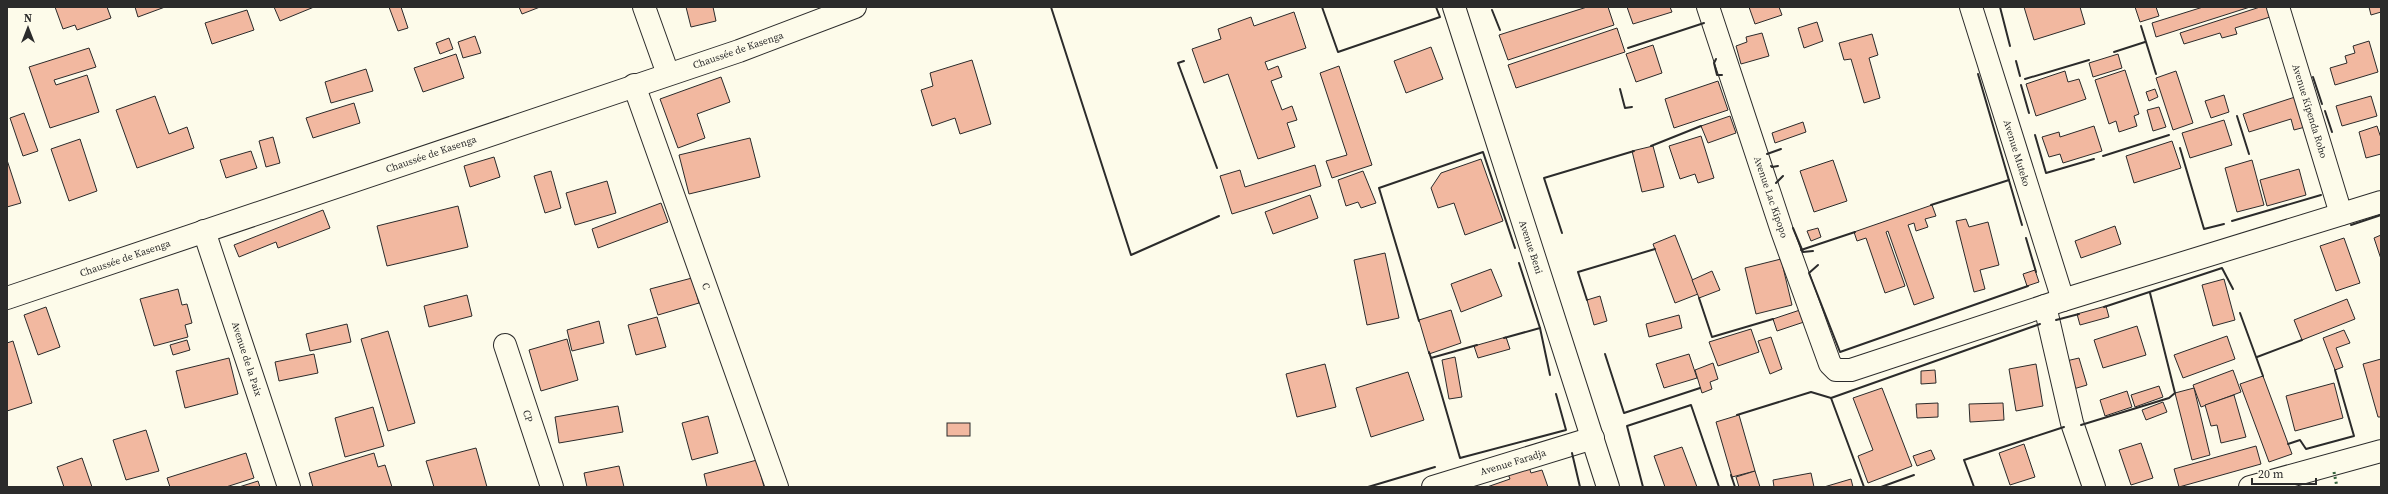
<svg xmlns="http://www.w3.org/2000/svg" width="2388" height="494" viewBox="0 0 2388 494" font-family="'Source Serif 4',serif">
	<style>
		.building { fill: #f2b8a0; stroke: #2b2b2b }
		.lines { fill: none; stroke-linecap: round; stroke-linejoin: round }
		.minor-casing { stroke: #2b2b2b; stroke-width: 24 }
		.major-casing { stroke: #2b2b2b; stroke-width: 24 }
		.minor { stroke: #fdfbea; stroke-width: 22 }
		.major { stroke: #fdfbea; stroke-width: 22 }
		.hedge { stroke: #34623c; stroke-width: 3; stroke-dasharray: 2 3; stroke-linecap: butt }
		.wall { stroke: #2b2b2b; stroke-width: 2 }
		.labels { text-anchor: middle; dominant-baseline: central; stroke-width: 3; stroke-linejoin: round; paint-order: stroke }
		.street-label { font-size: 10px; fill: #2b2b2b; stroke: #fdfbea }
	</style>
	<rect width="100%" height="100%" fill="#fdfbea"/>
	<g class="building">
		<polygon points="55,7 107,7 111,18 77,30 75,25 63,29"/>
		<polygon points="135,7 165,7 138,17"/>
		<polygon points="274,7 314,7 280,21"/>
		<polygon points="389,7 401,7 408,28 398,31"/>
		<polygon points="519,7 540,7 522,14"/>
		<polygon points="686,7 713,7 716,21 691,27"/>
		<polygon points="1587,7 1608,7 1614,25 1508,60 1499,35"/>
		<polygon points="1627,7 1670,7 1672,12 1633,24"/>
		<polygon points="1749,7 1779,7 1782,15 1755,24"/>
		<polygon points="2024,7 2080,7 2085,24 2034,40"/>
		<polygon points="2135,7 2156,7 2159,16 2140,22"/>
		<polygon points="2203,7 2250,7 2156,37 2152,23"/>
		<polygon points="2260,7 2267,7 2270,17 2235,28 2237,34 2222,38 2220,33 2184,44 2180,33"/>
		<polygon points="2369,7 2381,7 2381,12 2371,15"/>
		<polygon points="247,10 254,30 212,44 205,23"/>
		<polygon points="1294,12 1306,48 1265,62 1268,70 1278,66 1282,77 1271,81 1282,110 1292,106 1297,120 1287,123 1295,147 1258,159 1228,74 1204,83 1192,49 1221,39 1218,29 1251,17 1254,26"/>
		<polygon points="1817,22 1823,41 1804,48 1798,28"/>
		<polygon points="1617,28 1625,52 1516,88 1508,65"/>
		<polygon points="1762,33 1769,56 1741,64 1736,46 1747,42 1746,37"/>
		<polygon points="1872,34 1878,55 1869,58 1880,98 1864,103 1851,59 1844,60 1839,43"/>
		<polygon points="475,36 481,53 463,58 458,42"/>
		<polygon points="449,38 453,49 440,54 436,43"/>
		<polygon points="2369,41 2378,72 2335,85 2330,68 2347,63 2345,56 2355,53 2353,46"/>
		<polygon points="1653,45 1662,73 1636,82 1626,54"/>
		<polygon points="1431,47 1443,79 1406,93 1394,61"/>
		<polygon points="89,48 96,67 54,80 56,85 87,75 99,112 50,128 29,67"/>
		<polygon points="456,54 464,78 423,92 414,68"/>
		<polygon points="2118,54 2122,68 2093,77 2089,63"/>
		<polygon points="972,60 991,124 960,134 955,118 932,126 921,90 933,86 930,73"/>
		<polygon points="1339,66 1372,165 1332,178 1326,161 1347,155 1320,73"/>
		<polygon points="366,69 373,91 331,103 325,82"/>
		<polygon points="2125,70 2139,114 2134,116 2137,126 2119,132 2116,121 2109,124 2095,80"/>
		<polygon points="2065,71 2068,82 2079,79 2086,99 2036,116 2026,84"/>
		<polygon points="2176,71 2193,123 2173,130 2156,78"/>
		<polygon points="721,77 730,102 697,114 705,138 678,148 660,99"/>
		<polygon points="1718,81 1728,110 1674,128 1665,99"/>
		<polygon points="2155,89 2158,97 2149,101 2146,92"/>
		<polygon points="2224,95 2229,112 2211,118 2205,101"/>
		<polygon points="155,96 169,134 187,127 194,148 137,168 116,110"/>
		<polygon points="2371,96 2377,116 2342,126 2336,106"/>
		<polygon points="2295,97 2305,127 2294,130 2291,119 2249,132 2243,114"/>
		<polygon points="354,103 360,123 313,138 306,118"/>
		<polygon points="2159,107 2166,127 2153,131 2147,110"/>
		<polygon points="24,113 38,151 23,156 10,118"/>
		<polygon points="1730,116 1736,133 1708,143 1701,126"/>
		<polygon points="2224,120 2232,145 2190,158 2182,133"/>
		<polygon points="1803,122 1806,132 1775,143 1772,133"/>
		<polygon points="2094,126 2102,151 2063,163 2060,154 2049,157 2042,137 2059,132 2060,137"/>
		<polygon points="2377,126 2381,138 2381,154 2366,158 2359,132"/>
		<polygon points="1701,136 1714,178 1698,183 1695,174 1680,179 1669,146"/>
		<polygon points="273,137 280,163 266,167 259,141"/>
		<polygon points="750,138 760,177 689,194 679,155"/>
		<polygon points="80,139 97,191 69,201 51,149"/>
		<polygon points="2172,141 2181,168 2134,183 2126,156"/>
		<polygon points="1653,146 1664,187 1642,192 1632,151"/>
		<polygon points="251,151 257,168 226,178 220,160"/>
		<polygon points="494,157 500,177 470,187 464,166"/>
		<polygon points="1481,159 1503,221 1465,235 1454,203 1438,208 1431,188 1441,173"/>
		<polygon points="7,160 21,203 7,207"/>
		<polygon points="1833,160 1847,201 1814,212 1800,171"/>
		<polygon points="2252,160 2264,205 2237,212 2225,168"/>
		<polygon points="1315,165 1321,186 1232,214 1220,176 1240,170 1245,187"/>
		<polygon points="2299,169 2306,195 2267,206 2260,180"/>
		<polygon points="551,171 561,208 545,213 534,176"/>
		<polygon points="1363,171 1376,203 1361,208 1358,202 1346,206 1338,180"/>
		<polygon points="607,181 616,213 575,225 566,193"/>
		<polygon points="1310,195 1318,218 1273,234 1265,212"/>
		<polygon points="661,203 668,222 598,248 592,229"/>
		<polygon points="1932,205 1936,216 1925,219 1928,227 1916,231 1914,223 1908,225 1934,298 1914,305 1888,231 1886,232 1905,286 1885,293 1866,238 1857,241 1854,232"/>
		<polygon points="458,206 468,247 387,266 377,226"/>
		<polygon points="323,210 330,228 278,248 276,242 239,257 234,245"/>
		<polygon points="1966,219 1969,227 1988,222 1999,265 1980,270 1985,289 1974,292 1956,221"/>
		<polygon points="2115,226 2121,244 2081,258 2075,241"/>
		<polygon points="1818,228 1821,237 1811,241 1807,231"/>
		<polygon points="1675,235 1698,294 1675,303 1653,244"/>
		<polygon points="2381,235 2381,259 2374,238"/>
		<polygon points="2344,238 2360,283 2336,291 2320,246"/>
		<polygon points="1385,253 1399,318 1367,325 1354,260"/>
		<polygon points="1781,259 1792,305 1756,314 1745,268"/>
		<polygon points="1491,269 1502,296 1461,312 1451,284"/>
		<polygon points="2035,270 2039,282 2027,286 2023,274"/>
		<polygon points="1712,271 1720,290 1699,298 1692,280"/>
		<polygon points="692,278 699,303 658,315 650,289"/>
		<polygon points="2224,279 2235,320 2213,326 2202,285"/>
		<polygon points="178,289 182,305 187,304 192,323 185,325 188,337 154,346 140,299"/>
		<polygon points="467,295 472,316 429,327 424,306"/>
		<polygon points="1600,296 1607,321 1594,325 1587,300"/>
		<polygon points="2347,299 2355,319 2302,340 2294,320"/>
		<polygon points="2106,306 2109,317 2080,325 2077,314"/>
		<polygon points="46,307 60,347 38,355 24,315"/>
		<polygon points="1806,308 1810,320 1777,331 1773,319"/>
		<polygon points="1451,310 1461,343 1429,354 1419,320"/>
		<polygon points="1679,315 1682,328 1649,337 1646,324"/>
		<polygon points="657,317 666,347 636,355 628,325"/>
		<polygon points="599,321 604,343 572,351 567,330"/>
		<polygon points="347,324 351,342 310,351 306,334"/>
		<polygon points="2137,326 2146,355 2103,368 2094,340"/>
		<polygon points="1751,329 1759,352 1718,366 1709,342"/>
		<polygon points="2344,330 2350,343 2336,348 2343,367 2335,370 2323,338"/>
		<polygon points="388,331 415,423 388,431 361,339"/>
		<polygon points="2227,336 2235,359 2183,378 2174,355"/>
		<polygon points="1506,337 1510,349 1478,358 1474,346"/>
		<polygon points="1771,337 1782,369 1770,374 1758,341"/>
		<polygon points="567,339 578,380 541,391 529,350"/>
		<polygon points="187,340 190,350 173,355 170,345"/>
		<polygon points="13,341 32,403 7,411 7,343"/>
		<polygon points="314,354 318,373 279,381 275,362"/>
		<polygon points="1689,354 1697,378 1664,388 1656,364"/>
		<polygon points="1455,357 1462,397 1449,399 1442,360"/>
		<polygon points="229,358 238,394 185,408 176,371"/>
		<polygon points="2079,358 2087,385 2070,390 2062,362"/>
		<polygon points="2381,359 2381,417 2378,417 2363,364"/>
		<polygon points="1713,363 1718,379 1710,382 1712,389 1702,393 1695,370"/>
		<polygon points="1325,364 1336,407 1297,417 1286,374"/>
		<polygon points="2036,364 2043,406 2016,411 2009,369"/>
		<polygon points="1935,370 1936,383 1921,384 1921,371"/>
		<polygon points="2233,370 2241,392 2201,407 2193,385"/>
		<polygon points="1408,372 1424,420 1371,437 1356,388"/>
		<polygon points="2263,376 2292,454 2269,462 2240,384"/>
		<polygon points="2334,383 2343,418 2295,431 2286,396"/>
		<polygon points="2159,386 2163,397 2135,407 2131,395"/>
		<polygon points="1882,388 1912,466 1868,483 1858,456 1873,450 1853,398"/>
		<polygon points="2194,388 2210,455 2192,460 2175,393"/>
		<polygon points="2127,391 2132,407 2105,416 2100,400"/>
		<polygon points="2234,395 2246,437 2221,443 2217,425 2211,426 2205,405"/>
		<polygon points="2163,402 2167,412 2146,420 2142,410"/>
		<polygon points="1938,403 1938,417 1917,418 1916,404"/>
		<polygon points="2003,403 2004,420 1970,422 1969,404"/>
		<polygon points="618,406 623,432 559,443 555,417"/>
		<polygon points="373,407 384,446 345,457 335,418"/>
		<polygon points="1739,415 1755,471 1732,477 1716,422"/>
		<polygon points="708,416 718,453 692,460 682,423"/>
		<rect x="947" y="423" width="23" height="13"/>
		<polygon points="146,430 159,471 126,480 113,440"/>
		<polygon points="2141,443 2153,478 2131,485 2119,450"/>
		<polygon points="2024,444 2035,477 2010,485 1999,453"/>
		<polygon points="2256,446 2261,464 2179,487 2174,469"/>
		<polygon points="1682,447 1697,487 1665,487 1654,456"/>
		<polygon points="476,448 487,487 434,487 426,461"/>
		<polygon points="1931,450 1935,459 1917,466 1913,456"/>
		<polygon points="246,453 254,478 226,487 170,487 167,478"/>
		<polygon points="374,453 378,467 385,465 392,487 313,487 309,473"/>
		<polygon points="82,458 92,487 64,487 57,467"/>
		<polygon points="757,460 764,487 707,487 704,474"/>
		<polygon points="619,466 624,487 587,487 584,473"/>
		<polygon points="1529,467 1531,473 1542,470 1548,487 1487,487 1510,479 1508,474"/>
		<polygon points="1755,471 1760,487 1739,487 1736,477"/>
		<polygon points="1811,473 1814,487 1774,487 1773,480"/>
		<polygon points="1851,479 1853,487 1824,487"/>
		<polygon points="258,481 260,487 239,487"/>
	</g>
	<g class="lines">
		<g class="minor-casing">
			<g id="minor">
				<polyline points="644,7 668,74"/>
				<polyline points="1454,7 1608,487"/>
				<polyline points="1708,7 1782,231 1830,364 1836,370 1851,370 2063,300 2381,202"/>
				<polyline points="1971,7 2063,300"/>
				<polyline points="2278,7 2341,214"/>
				<polyline points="634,85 777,487"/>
				<polyline points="204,231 289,487"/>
				<polyline points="2045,306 2072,423 2094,487"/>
				<polyline points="505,345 552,487"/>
				<polyline points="1433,487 1593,438"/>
				<polyline points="2250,487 2381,451"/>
			</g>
		</g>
		<g class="major-casing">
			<polyline id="major" points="7,298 739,51 855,7"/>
		</g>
		<use href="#minor" class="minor"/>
		<use href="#major" class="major"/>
		<polyline class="hedge" points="2334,472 2337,487"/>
		<g class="wall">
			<polyline points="1051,7 1131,255 1219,216"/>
			<polyline points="1322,7 1338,52 1440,17 1436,7"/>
			<polyline points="2000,7 2010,46"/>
			<polyline points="1492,10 1500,30"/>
			<polyline points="2141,26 2156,74"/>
			<polyline points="1628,48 1704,23"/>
			<polyline points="2114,52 2145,42"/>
			<polyline points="1716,59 1714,63 1717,75 1722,75"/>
			<polyline points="1184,61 1178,63 1217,168"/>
			<polyline points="2016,61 2020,76"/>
			<polyline points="1978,74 2022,225"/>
			<polyline points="2313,77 2322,104"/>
			<polyline points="2025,79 2089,60"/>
			<polyline points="2021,85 2029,113"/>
			<polyline points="1620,89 1625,108 1632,107"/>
			<polyline points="2325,111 2332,132"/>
			<polyline points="2237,116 2249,154"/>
			<polyline points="2035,135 2046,173 2094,159"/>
			<polyline points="1651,146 1701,126"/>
			<polyline points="2180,148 2204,229 2224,224"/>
			<polyline points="1767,154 1781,149"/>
			<polyline points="2103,156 2169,135"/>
			<polyline points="1771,166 1772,167 1778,166"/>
			<polyline points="1776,183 1783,176"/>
			<polyline points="1931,205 2009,180"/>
			<polyline points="2232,221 2321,195"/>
			<polyline points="2351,225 2381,215"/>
			<polyline points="1793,228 1803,252 1813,251"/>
			<polyline points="1562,233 1544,178 1634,151"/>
			<polyline points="2026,238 2036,272"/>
			<polyline points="1801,250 1855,232"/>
			<polyline points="1818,265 1809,273 1840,352 2028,286"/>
			<polyline points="1699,298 1712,337 1773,319"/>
			<polyline points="1587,300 1578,272 1655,249"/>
			<polyline points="2104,307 2222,268 2233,289"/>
			<polyline points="2240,313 2263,376"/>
			<polyline points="2056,320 2079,314"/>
			<polyline points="1419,321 1379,188 1483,152 1515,248"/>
			<polyline points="1540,328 1550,375"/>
			<polyline points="1504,338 1540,328 1519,263"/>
			<polyline points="1429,352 1431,358 1477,345"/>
			<polyline points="1605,354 1624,413 1700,388"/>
			<polyline points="2257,357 2302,340"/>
			<polyline points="1431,358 1460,458 1566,430 1556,394"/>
			<polyline points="1737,415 1811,392 1831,398"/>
			<polyline points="2081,425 2169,398 2175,393 2150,293"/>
			<polyline points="2288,444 2300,440 2306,449 2354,436 2335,370"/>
			<polyline points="1572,453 1580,487"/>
			<polyline points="1731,475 1735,487"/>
			<polyline points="1368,487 1435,467"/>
			<polyline points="1643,487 1627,426 1691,405 1719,487"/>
			<polyline points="1864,487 1831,398 2040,324"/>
			<polyline points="1881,487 1914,475"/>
			<polyline points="1974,487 1964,460 2064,427"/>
		</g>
	</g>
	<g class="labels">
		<g class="street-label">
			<text transform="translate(738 50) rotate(-19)">Chaussée de Kasenga</text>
			<text transform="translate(2310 111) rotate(73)">Avenue Kipenda Roho</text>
			<text transform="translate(2017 153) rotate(73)">Avenue Muteko</text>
			<text transform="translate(431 154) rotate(-19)">Chaussée de Kasenga</text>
			<text transform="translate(1771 197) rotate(71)">Avenue Lac Kipopo</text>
			<text transform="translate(1531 247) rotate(72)">Avenue Beni</text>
			<text transform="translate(125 258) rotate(-19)">Chaussée de Kasenga</text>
			<text transform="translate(706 286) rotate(70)">C</text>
			<text transform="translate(247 359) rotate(72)">Avenue de la Paix</text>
			<text transform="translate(528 416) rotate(72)">CP</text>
			<text transform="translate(1513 462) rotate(-17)">Avenue Faradja</text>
		</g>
	</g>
	<rect width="2388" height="494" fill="none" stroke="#2b2b2b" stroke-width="16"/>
	<g transform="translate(28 28)" stroke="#fdfbea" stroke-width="3" paint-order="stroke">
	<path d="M0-3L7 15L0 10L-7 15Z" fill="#2b2b2b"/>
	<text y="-6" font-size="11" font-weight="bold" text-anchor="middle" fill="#2b2b2b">N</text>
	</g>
	<path d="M2252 478v6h64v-6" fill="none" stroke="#2b2b2b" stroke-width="2"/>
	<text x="2258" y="478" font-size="12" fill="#2b2b2b" stroke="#fdfbea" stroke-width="3" paint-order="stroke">20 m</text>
</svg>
